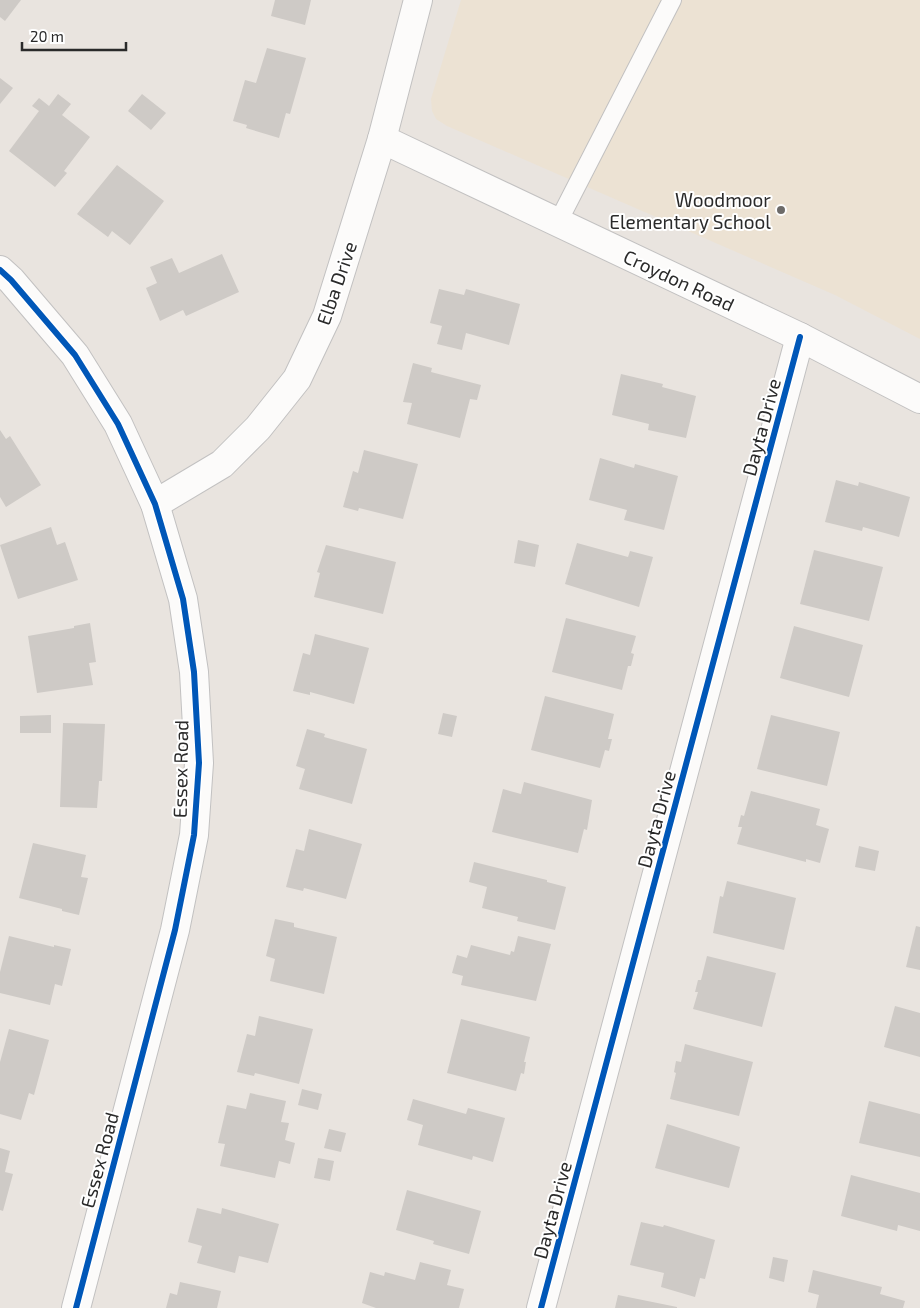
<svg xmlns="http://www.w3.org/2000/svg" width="920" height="1308" viewBox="0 0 920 1308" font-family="'Exo 2',sans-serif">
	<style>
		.education { fill: #ece2d3 }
		.building { fill: #cecac6 }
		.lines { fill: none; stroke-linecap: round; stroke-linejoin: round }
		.lane-casing { stroke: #c2c1c1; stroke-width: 20 }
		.street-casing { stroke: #c2c1c1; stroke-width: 30 }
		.secondary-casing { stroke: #c2c1c1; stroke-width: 30 }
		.lane { stroke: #fcfbfa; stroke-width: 18 }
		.street { stroke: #fcfbfa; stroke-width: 28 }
		.secondary { stroke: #fcfbfa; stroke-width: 28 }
		.cycleway-casing { stroke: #fff; stroke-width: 9 }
		.cycleway { stroke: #0057b8; stroke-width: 6 }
		.poi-dot { fill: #6d6b69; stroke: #fff; stroke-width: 2 }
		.labels { text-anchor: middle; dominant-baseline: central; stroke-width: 4; stroke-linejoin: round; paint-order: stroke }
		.poi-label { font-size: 19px; fill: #2a2a2a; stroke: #fff; text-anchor: end }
		.street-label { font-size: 19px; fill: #2a2a2a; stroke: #fff }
	</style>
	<rect width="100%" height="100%" fill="#e9e4df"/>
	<polygon class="education" points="461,0 920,0 920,339 835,295 447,126 436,119 432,111 431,99"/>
	<g class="building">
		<polygon points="0,0 21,0 5,21 0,17"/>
		<polygon points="275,0 311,0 305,25 271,16"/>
		<polygon points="267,48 306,58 290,114 286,113 279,138 246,128 247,125 233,121 245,80 256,83"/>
		<polygon points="0,78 13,88 0,104"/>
		<polygon points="58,94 71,104 62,115 90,137 64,171 67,173 55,187 9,151 39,111 32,106 39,98 49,106"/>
		<polygon points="142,94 166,113 151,130 128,111"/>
		<polygon points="117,165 164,201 130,245 112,231 108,237 77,214"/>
		<polygon points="222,254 239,292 186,316 183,310 160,321 146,288 157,283 150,267 172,258 179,273"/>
		<polygon points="439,289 464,295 466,289 520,304 509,345 466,333 462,350 437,344 442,326 430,323"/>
		<polygon points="413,363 432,368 431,372 481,385 477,400 470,399 460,438 407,424 412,403 403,402"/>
		<polygon points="621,374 663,384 662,387 696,396 686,438 648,430 649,424 612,415"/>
		<polygon points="0,430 6,439 10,436 41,485 6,507 0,497"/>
		<polygon points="364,450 418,464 403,519 359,508 358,511 343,507 353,471 358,473"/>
		<polygon points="600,458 634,468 635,464 678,476 664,530 624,520 627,510 589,500"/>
		<polygon points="836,480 858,486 859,482 910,497 899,537 863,527 862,531 825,522"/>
		<polygon points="51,527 57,545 65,542 78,580 18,599 0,545"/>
		<polygon points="518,540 539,545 535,567 514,563"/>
		<polygon points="577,543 628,557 630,551 653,557 639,607 565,584"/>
		<polygon points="326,545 396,562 383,614 314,597 320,573 317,572"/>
		<polygon points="814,550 883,567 869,621 800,604"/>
		<polygon points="566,618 636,636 631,653 634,654 631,666 628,666 622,690 552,672"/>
		<polygon points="90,623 96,662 89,663 93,685 37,693 28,636 74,628 74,626"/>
		<polygon points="794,626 863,645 849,697 780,678"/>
		<polygon points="315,634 369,648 354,704 310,692 310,695 293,691 303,653 310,655"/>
		<polygon points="545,696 614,714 608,739 612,739 609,751 605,750 600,768 531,750"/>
		<polygon points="443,713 457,716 452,737 438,734"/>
		<polygon points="51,715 51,733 20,733 20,716"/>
		<polygon points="771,715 840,732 827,786 757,769"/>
		<polygon points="63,723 105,724 102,781 99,781 97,808 60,807"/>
		<polygon points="307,729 325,734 324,737 367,749 352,804 299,789 305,769 296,766"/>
		<polygon points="524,782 592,800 587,830 584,829 578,853 492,832 503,789 521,794"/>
		<polygon points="751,791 820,809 816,825 829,829 820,863 806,859 806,862 737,844 742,827 738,827 741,815 744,816"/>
		<polygon points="309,829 362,844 346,899 304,888 303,891 286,887 296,849 304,851"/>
		<polygon points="33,843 86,855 81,877 88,878 79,915 62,911 62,909 19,898"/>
		<polygon points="859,846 879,851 875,871 855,867"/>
		<polygon points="474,862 547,880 547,882 566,887 555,930 517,921 518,917 482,908 487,887 469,882"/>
		<polygon points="727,881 796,898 784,950 713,933 720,896 723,897"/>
		<polygon points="275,919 294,923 294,927 337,937 324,994 270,981 275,959 266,956"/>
		<polygon points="916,926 920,927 920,970 906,967"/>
		<polygon points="9,936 54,947 54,945 71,949 62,986 55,984 50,1005 0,993 0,972"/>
		<polygon points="518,936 551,944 536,1001 461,985 463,976 452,973 457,955 467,958 471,945 510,955 511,951 514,952"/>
		<polygon points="707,956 776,973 762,1027 693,1009 698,992 695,992 698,980 701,980"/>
		<polygon points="895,1006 920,1013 920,1057 884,1047"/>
		<polygon points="259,1016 313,1029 299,1084 255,1073 254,1076 237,1072 247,1034 255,1036"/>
		<polygon points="461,1019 530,1037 524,1062 526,1062 524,1074 521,1073 516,1091 447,1073"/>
		<polygon points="9,1029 49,1040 34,1095 29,1093 21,1120 0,1114 0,1062"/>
		<polygon points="685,1044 753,1062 739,1116 670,1099 676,1073 674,1072 676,1061 681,1062"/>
		<polygon points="302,1089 322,1094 318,1110 298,1105"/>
		<polygon points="250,1093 286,1101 281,1122 289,1123 285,1140 295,1143 290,1164 279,1161 275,1178 220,1166 225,1144 218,1143 227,1105 246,1109"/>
		<polygon points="413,1099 466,1114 468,1108 505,1118 493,1162 473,1156 472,1160 418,1145 423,1125 407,1120"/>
		<polygon points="869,1101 920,1114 920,1157 859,1143"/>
		<polygon points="667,1124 740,1147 729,1188 655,1168"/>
		<polygon points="329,1129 346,1133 341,1152 324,1148"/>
		<polygon points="0,1148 10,1151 5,1172 13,1174 3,1211 0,1210"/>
		<polygon points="318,1158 334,1161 330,1181 314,1178"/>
		<polygon points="851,1175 920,1193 920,1231 898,1225 897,1231 841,1216"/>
		<polygon points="407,1190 481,1211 469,1254 433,1244 434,1241 396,1230"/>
		<polygon points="197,1208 221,1214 222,1208 279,1224 268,1263 239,1256 235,1273 197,1263 202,1246 188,1242"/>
		<polygon points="641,1222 663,1227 664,1225 715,1240 705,1279 700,1278 695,1297 661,1287 664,1273 630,1265"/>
		<polygon points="773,1257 788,1260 784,1282 769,1278"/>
		<polygon points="420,1262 451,1270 447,1285 464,1289 459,1308 376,1308 362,1303 370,1272 384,1276 385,1272 415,1280"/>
		<polygon points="813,1270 882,1287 880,1294 905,1301 903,1308 816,1308 819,1295 808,1292"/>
		<polygon points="180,1282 221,1291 217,1308 166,1308 170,1293 177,1295"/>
		<polygon points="618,1295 677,1307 677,1308 615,1308"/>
	</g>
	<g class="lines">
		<g class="lane-casing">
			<polyline id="lane" points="558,222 672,0"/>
		</g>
		<g class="street-casing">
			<g id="street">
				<polyline points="382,139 800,337 920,399"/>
				<polyline points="155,504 222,464 258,428 297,379 327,316 382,139 418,0"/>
				<polyline points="541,1308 800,337"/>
			</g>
		</g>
		<g class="secondary-casing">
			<polyline id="secondary" points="0,270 11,280 75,355 118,424 155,504 183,599 194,672 199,763 194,835 175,930 76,1308"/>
		</g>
		<use href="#lane" class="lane"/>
		<use href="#street" class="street"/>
		<use href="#secondary" class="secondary"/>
		<g class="cycleway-casing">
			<g id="cycleway">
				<polyline points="0,270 11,280 75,355 118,424 155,504 183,599 194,672 199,763 194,835 175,930 76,1308"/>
				<polyline points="541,1308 800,337"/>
			</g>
		</g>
		<use href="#cycleway" class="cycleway"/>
	</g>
	<circle class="poi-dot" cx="781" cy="210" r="5"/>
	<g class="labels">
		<g class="poi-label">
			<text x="771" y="199">Woodmoor<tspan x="771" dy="22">Elementary School</tspan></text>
		</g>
		<g class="street-label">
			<text transform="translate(679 280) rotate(25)">Croydon Road</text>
			<text transform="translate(336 283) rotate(-71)">Elba Drive</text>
			<text transform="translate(761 427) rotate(-75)">Dayta Drive</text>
			<text transform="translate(180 769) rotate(-89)">Essex Road</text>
			<text transform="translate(656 819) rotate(-75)">Dayta Drive</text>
			<text transform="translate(99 1160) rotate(-75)">Essex Road</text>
			<text transform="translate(552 1210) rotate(-75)">Dayta Drive</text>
		</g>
	</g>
	<path d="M22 42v8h104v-8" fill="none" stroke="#2a2a2a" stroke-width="2.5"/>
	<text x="30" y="42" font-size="15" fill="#2a2a2a" stroke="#ffffff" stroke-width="4" paint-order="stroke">20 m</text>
</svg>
